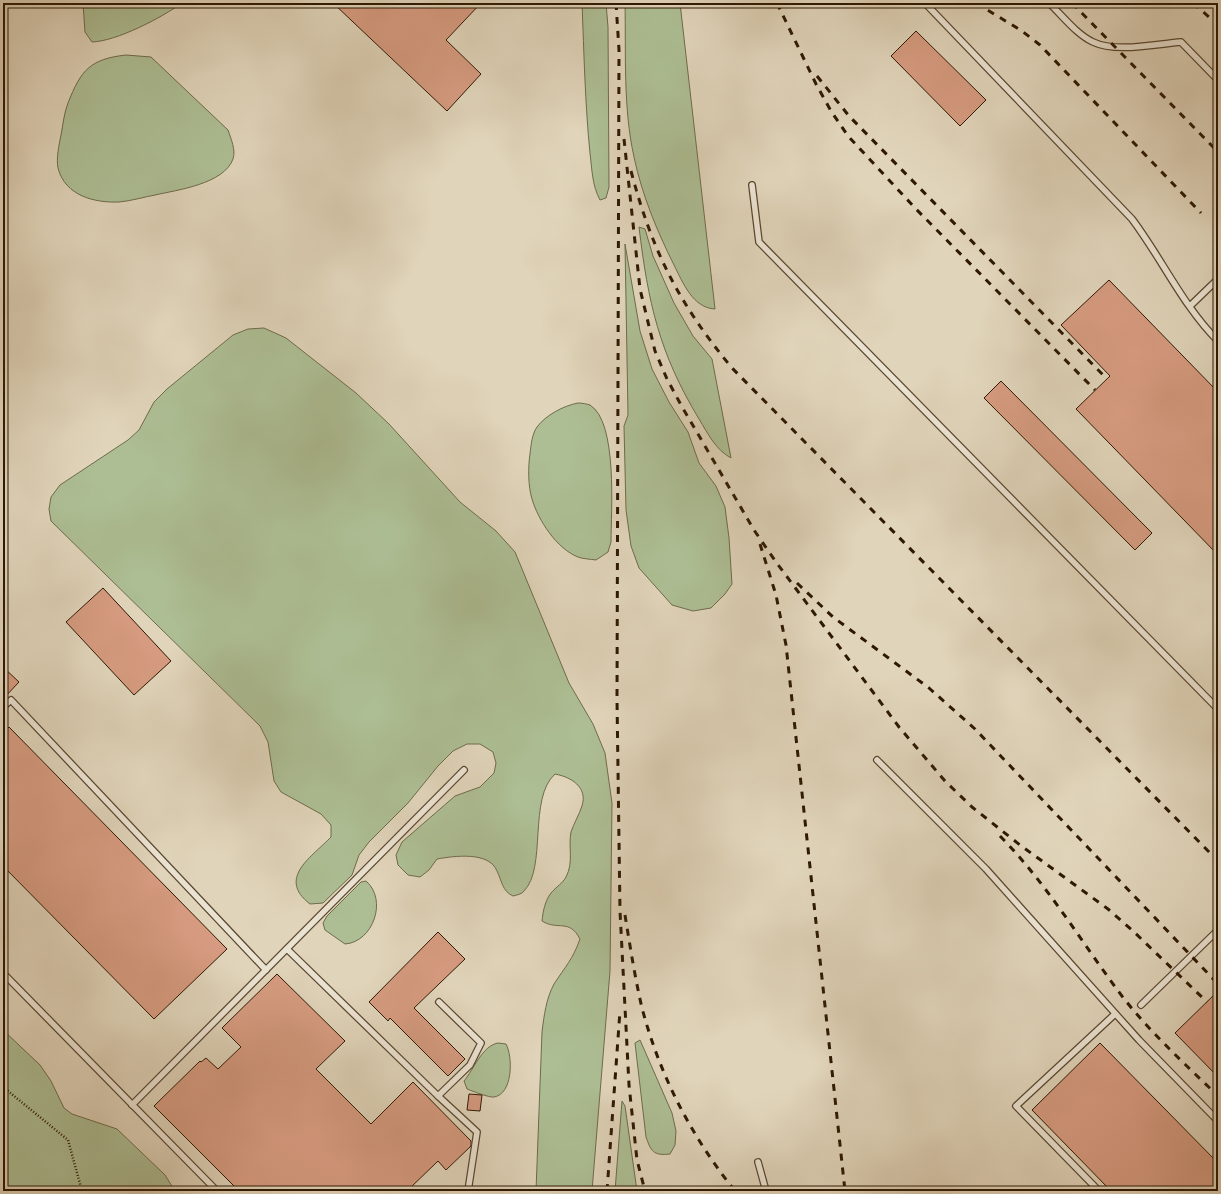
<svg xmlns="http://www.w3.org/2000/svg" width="1221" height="1194" viewBox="0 0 1221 1194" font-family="'Gentium Book Plus',serif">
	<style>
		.green { fill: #adbe94; stroke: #6e6b4b }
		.building { fill: #d69b80; stroke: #2e1802 }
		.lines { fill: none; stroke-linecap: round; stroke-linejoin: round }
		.lane-casing { stroke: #5a4730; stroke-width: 8 }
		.path { stroke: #2e1802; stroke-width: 2.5; stroke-dasharray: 1 2; stroke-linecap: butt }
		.lane { stroke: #ebe3d2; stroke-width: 5.5 }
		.rail { stroke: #2e1802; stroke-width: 3; stroke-dasharray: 7 7; stroke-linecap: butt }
	</style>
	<rect width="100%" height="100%" fill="#e0d4ba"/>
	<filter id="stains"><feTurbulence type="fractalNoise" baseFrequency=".005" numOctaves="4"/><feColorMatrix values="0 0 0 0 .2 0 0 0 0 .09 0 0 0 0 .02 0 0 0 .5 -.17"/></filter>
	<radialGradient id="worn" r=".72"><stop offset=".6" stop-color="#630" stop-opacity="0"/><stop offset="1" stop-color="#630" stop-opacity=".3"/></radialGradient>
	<g class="green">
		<path d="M83,3H182C161,18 117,41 92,42L85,32Z"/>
		<path d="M582,3H606L608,27L609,187L606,198L600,200C592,185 592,169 590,153C585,103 584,53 582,3Z"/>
		<path d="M625,3H680L715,309C693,308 683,283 674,265C657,231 642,195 634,157C623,107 626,54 625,3Z"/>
		<path d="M126,55L151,57L228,130C231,139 236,150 233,159C224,184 177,190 155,195C144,197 131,201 119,202C95,203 65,196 58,168C56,159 59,145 61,135C63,125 64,113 68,103C81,70 90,59 126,55Z"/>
		<path d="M639,227L645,229L653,256L674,303L693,336L712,359L731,458C716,450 708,434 699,419C659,353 648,302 639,227Z"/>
		<polygon points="625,244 640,331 652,369 669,402 688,432 699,463 716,486 725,507 729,538 732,584 725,594 711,608 693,611 672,605 639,568 631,546 626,510 624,426 628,415"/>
		<path d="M264,328L286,338L356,393L389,424L460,502L496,531L515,552L569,683L593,724L605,753L612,803L610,971L592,1191H536L542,1032C544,1016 546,999 554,984C565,967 573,959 580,939C569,918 558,931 542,921C543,911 545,901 551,893C556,887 563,883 566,877C574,862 568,847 571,832C574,823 579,815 582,806C588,787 571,777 555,774C528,798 547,868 524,891C522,894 517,895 513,896C502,891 502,881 497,871C489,851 454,856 437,859L429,870L420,877L408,875L398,865L396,855L402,842L455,796L480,787L494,773L496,763L493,752L480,744H467L453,751L438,766L408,803L369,842L359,855L352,875L323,903L310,904C276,878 313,856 331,837V825L321,814L281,792L274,781L268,742L260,726L51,521L49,509L51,497L60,485L128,440L139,430L154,402L167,389L233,335L248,329Z"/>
		<path d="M578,403C582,403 587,404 590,405C618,422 611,512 611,542L608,552L596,560C590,559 583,559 578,557C557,549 538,520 532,499C528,486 528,467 530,454C531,445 532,434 537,427C546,415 563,406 578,403Z"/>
		<path d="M366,881C388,900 373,942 345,944L325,930L323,923L327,916L361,882Z"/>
		<polygon points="3,1030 40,1065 51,1081 64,1108 72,1114 117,1129 165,1175 175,1191 3,1191"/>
		<path d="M640,1040L672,1113L676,1131L675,1145L670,1154C653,1156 651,1151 646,1137L635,1043Z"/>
		<path d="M498,1043L506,1044C513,1057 513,1094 494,1097C490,1098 472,1091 467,1089L464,1081C474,1069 482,1046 498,1043Z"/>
		<polygon points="622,1101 625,1106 637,1191 615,1191"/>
	</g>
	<g class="building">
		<polygon points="333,3 481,3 446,40 481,74 447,111"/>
		<polygon points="916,31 986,100 960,126 891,56"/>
		<polygon points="1109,280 1218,392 1218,555 1076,409 1110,376 1061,325"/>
		<polygon points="1001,381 1152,533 1135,550 984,398"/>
		<polygon points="103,588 171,661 134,695 66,622"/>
		<polygon points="3,667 19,682 3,699"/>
		<polygon points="9,727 227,949 154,1019 3,866 3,733"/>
		<polygon points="438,932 465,959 414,1008 465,1059 448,1076 390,1018 388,1021 369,1002"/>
		<polygon points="277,974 345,1041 316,1069 371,1124 413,1082 471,1141 471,1146 446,1170 438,1161 407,1191 239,1191 154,1106 200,1061 201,1062 206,1058 218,1069 241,1047 222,1028"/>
		<polygon points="1218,991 1218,1077 1175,1033"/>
		<polygon points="1100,1043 1218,1163 1218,1191 1111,1191 1032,1110"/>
		<polygon points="469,1094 482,1095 480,1111 467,1110"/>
	</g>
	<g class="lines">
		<g class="lane-casing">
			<g id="lane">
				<path d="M925,3L1132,219C1162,259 1183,306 1218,341"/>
				<path d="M1049,3C1062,15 1076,34 1093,42C1116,53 1155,44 1181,42L1218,80"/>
				<polyline points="752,185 759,242 1218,709"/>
				<polyline points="1190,306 1218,279"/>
				<polyline points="3,707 11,700 266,970"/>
				<polyline points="877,760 986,869 1139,1040 1218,1121"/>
				<polyline points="287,949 438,1096 470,1065 481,1043 439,1002"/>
				<polyline points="3,973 217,1191"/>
				<polyline points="1141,1005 1218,930"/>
				<polyline points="438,1096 477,1132 468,1191"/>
				<polyline points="132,1105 464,770"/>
				<polyline points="758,1162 766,1191"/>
				<polyline points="1099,1191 1016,1106 1115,1014"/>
			</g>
		</g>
		<polyline class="path" points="3,1087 68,1140 82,1191"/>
		<use href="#lane" class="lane"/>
		<g class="rail">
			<polyline points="616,3 619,50 617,699 620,911 629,1085 637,1160 645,1191"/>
			<polyline points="777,3 816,84 831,111 848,136 916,209 1095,390"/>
			<polyline points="976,3 1022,31 1040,45 1201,213"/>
			<polyline points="1072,3 1218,152"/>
			<polyline points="1193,3 1218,25"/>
			<polyline points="817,76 849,116 1107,379"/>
			<polyline points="624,139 640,289 655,351 667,379 681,405 754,530 776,562 899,727 945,781 972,807 1020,845 1108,909 1133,931 1207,1002"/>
			<path d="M631,171C652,251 679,304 732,368L1218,861"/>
			<polyline points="760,544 776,595 786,645 845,1191"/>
			<polyline points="797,583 833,617 929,688 975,729 1218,984"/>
			<path d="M1000,836C1049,886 1083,945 1125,1000C1153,1035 1186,1065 1218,1096"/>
			<path d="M625,915C630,946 635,978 642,1008C660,1076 691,1136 735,1191"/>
			<polyline points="607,1191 620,1011"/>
		</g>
	</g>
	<rect width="1221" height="1194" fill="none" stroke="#e0d4ba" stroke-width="16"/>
	<rect x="4" y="4" width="1213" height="1186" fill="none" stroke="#2e1802" stroke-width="2"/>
	<rect x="8" y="8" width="1205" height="1178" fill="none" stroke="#2e1802"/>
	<rect width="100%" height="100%" filter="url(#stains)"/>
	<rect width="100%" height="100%" fill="url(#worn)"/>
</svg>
